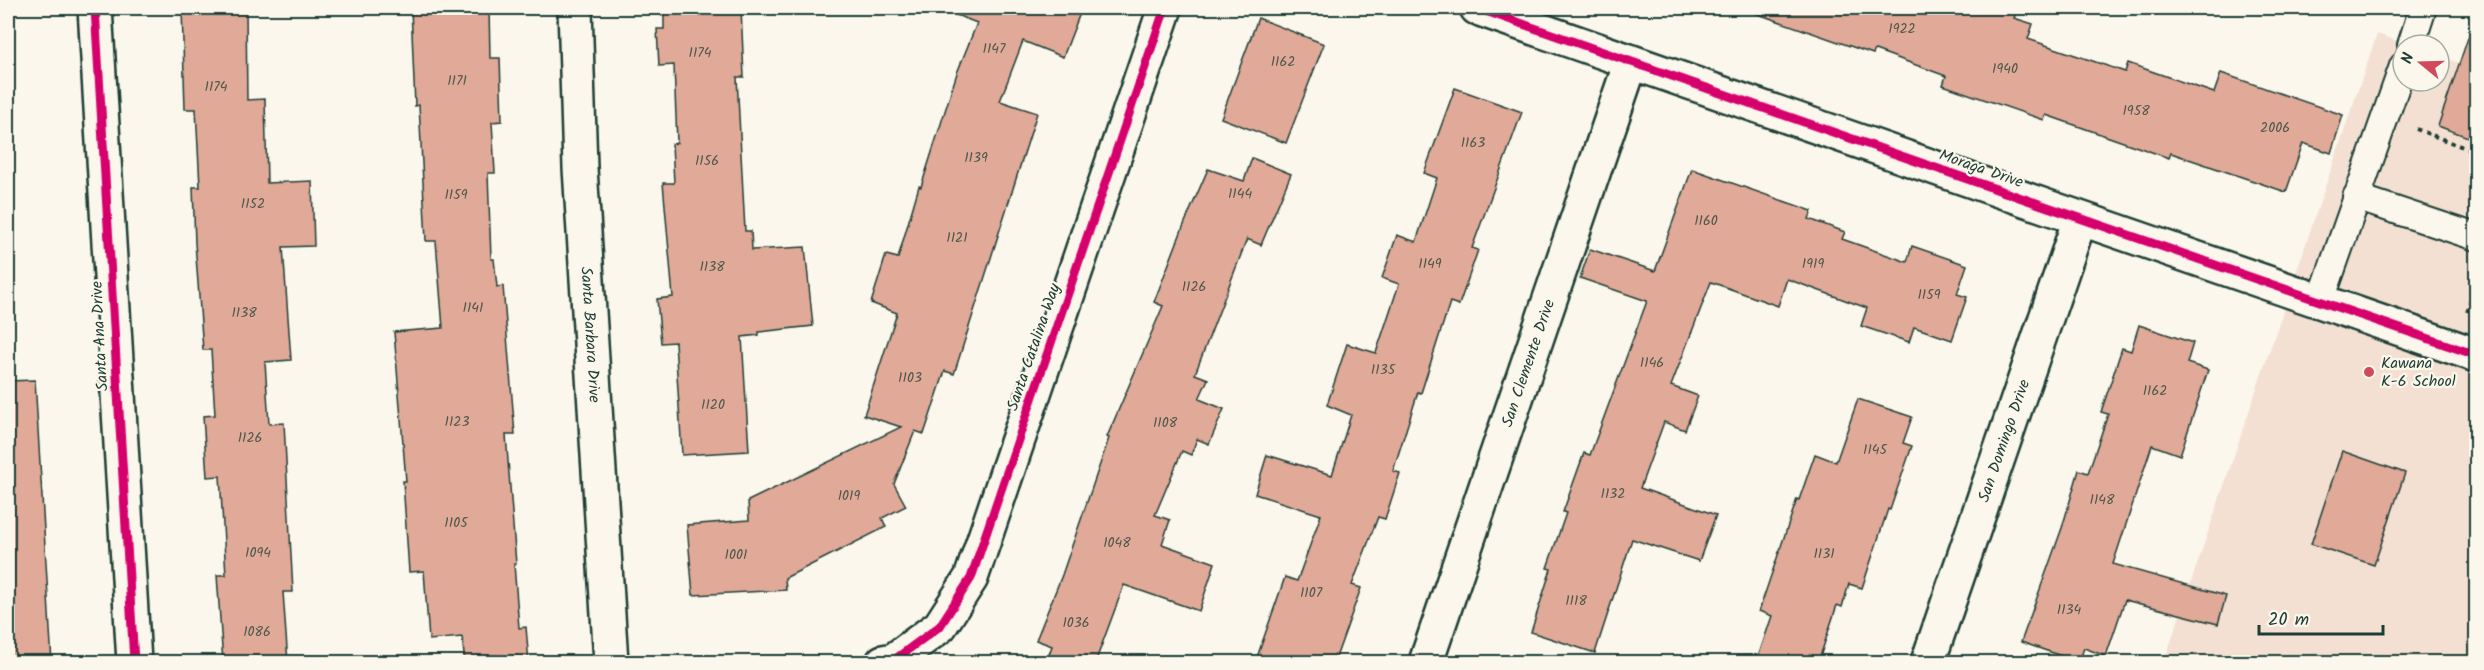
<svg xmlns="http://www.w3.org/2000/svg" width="2484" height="670" viewBox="0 0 2484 670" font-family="Kalam,sans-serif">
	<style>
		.built { fill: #f3e0d3 }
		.building { fill: #e0a998; stroke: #1f3d34; stroke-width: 1.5 }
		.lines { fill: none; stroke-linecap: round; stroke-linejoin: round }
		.lane-casing { stroke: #1f3d34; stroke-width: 30 }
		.street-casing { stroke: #1f3d34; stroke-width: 38 }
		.path { stroke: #1f3d34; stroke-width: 4; stroke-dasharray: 4.5 4.5; stroke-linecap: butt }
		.lane { stroke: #fbf7ec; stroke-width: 26 }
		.street { stroke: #fbf7ec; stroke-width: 33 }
		.cycleway-casing { stroke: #fbf7ec; stroke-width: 13 }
		.cycleway { stroke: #d6006c; stroke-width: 9 }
		.poi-dot { fill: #d1495b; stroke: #fbf7ec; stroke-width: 2 }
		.labels { text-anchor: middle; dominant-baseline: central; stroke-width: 4.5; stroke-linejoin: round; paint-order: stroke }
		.number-label { font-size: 14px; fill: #4f584d }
		.street-label { font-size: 16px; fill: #1f3d34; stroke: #fbf7ec }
		.poi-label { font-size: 16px; fill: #1f3d34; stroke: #fbf7ec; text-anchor: start }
	</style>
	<rect width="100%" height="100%" fill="#fbf7ec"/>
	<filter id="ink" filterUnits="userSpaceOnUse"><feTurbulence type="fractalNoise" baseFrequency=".0167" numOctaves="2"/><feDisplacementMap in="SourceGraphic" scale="12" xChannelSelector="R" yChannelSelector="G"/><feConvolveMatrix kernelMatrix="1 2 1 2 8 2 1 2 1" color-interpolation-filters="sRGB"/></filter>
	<g filter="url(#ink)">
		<polygon class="built" points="2377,34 2409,45 2403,81 2439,81 2439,56 2476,69 2476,662 2164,662"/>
		<g class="building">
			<polygon points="182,8 246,8 247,100 265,99 267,183 312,181 314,246 283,247 291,360 265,362 269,424 284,423 293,592 283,592 288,663 223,663 217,575 226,575 220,476 207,477 203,416 215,415 211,350 203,350 195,243 193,187 200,187 196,109 185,109"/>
			<polygon points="411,8 489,8 490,58 500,58 502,121 492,122 495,173 488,173 491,259 494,259 497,287 503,286 515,435 506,435 516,564 514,564 519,628 526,627 529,663 465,663 462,637 429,640 424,571 409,572 403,481 406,481 394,332 443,328 436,241 426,241 419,105 415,106"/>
			<polygon points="664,8 741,8 744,77 737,77 745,231 751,231 752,250 805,247 813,326 759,332 759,335 742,337 749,451 682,455 675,342 661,343 657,299 673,297 663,183 674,183 672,144 677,143 674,65 659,66 657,29 664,29"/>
			<polygon points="943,8 1082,8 1063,57 1023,41 1000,101 1037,113 954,374 945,371 924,434 915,431 894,484 906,506 882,518 886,527 785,578 786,590 693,595 687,525 749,520 748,501 901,427 864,415 897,313 871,303 886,255 898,258 919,186 921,187 957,73 977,23 943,10"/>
			<polygon points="1756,8 2018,8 2014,18 2033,24 2028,39 2125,72 2128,63 2214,93 2221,73 2343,115 2331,153 2303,143 2286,192 2171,153 2169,158 2046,115 2044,120 1943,85 1946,76 1875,50 1873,54 1755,13"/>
			<polygon points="1258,18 1324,44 1286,143 1221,118"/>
			<polygon points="2471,29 2476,30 2476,140 2438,126"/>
			<polygon points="1455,88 1522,112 1472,248 1478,250 1459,305 1450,302 1421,393 1418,392 1393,471 1400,473 1385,519 1378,517 1352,585 1361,588 1334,663 1255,663 1285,577 1297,581 1321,515 1255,494 1267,455 1332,475 1351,415 1327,405 1347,344 1376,353 1399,284 1382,278 1397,235 1416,242 1437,178 1424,173"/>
			<polygon points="1252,158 1291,174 1261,245 1247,239 1195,374 1208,379 1199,399 1224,409 1209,444 1197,439 1191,455 1182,451 1155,515 1170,520 1162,544 1215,563 1199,611 1124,585 1095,663 1046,663 1052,646 1036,640 1062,575 1109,438 1107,437 1163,306 1154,302 1183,227 1208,169 1244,181"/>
			<polygon points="1692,169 1812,211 1809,219 1845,232 1842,239 1907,262 1912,246 1967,265 1957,294 1967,297 1952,340 1914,327 1909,342 1861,326 1867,308 1787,279 1778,306 1711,282 1671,386 1698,396 1685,430 1664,422 1640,488 1716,515 1699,561 1632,539 1595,653 1531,632 1551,569 1547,568 1566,513 1563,512 1584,453 1590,455 1647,301 1580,278 1590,249 1655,271"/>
			<polygon points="2139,325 2193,343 2187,363 2208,370 2180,455 2152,445 2113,564 2226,596 2218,624 2125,600 2106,656 2084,648 2079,662 2021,642 2062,528 2079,470 2088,473 2108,414 2101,412 2122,348 2131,351"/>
			<polygon points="35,380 52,663 8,663 8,381"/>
			<polygon points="1858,399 1912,417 1903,443 1912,446 1890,510 1888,509 1862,588 1849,584 1842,607 1837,605 1818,663 1756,663 1772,616 1759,611 1797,499 1799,500 1815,454 1836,462"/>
			<polygon points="2342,451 2405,473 2374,565 2311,544"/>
		</g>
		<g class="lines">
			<g class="lane-casing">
				<g id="lane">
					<polyline points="2411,45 2423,8"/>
					<polyline points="2356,197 2476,237"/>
					<polyline points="2321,300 2403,66"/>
				</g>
			</g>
			<g class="street-casing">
				<g id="street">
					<polyline points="95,8 134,662"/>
					<path id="s1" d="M575,8L580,168L611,662"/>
					<path d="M1477,8C1809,125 2143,240 2476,355"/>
					<polyline points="883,662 894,660 940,626 971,578 1165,8"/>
					<path id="s2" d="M1426,662L1631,62"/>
					<path id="s3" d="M1928,662L2080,219"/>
				</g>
			</g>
			<g class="path">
				<polyline points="2416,129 2476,152"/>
				<polyline points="2467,312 2471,299"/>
			</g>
			<use href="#lane" class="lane"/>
			<use href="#street" class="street"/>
			<g class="cycleway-casing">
				<g id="cycleway">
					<polyline points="95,8 134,662"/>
					<path d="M1477,8C1809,125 2143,240 2476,355"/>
					<polyline points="883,662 894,660 940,626 971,578 1165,8"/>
				</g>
			</g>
			<use href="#cycleway" class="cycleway"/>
		</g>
	</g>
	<circle class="poi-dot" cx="2369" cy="372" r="6"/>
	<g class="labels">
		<g class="number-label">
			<text x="1902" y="29">1922</text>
			<text x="994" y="49">1147</text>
			<text x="700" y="53">1174</text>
			<text x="1283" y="62">1162</text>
			<text x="2005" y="69">1940</text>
			<text x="457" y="81">1171</text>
			<text x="216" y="87">1174</text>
			<text x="2136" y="111">1958</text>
			<text x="2275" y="128">2006</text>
			<text x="1473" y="143">1163</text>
			<text x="976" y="158">1139</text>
			<text x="707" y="161">1156</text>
			<text x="1240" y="194">1144</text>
			<text x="456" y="195">1159</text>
			<text x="253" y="204">1152</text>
			<text x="1706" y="221">1160</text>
			<text x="957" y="238">1121</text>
			<text x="1430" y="264">1149</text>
			<text x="1813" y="264">1919</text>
			<text x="712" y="267">1138</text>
			<text x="1194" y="287">1126</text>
			<text x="1929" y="295">1159</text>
			<text x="473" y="308">1141</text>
			<text x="244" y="313">1138</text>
			<text x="1652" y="363">1146</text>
			<text x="1383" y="370">1135</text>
			<text x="910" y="378">1103</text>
			<text x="2155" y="391">1162</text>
			<text x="713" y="405">1120</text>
			<text x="457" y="422">1123</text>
			<text x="1165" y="423">1108</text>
			<text x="250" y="438">1126</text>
			<text x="1875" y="450">1145</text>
			<text x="1613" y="494">1132</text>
			<text x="849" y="496">1019</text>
			<text x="2102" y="500">1148</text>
			<text x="456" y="523">1105</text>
			<text x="1117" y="543">1048</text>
			<text x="258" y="553">1094</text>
			<text x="1824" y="554">1131</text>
			<text x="736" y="555">1001</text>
			<text x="1311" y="593">1107</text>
			<text x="1576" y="601">1118</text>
			<text x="2069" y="610">1134</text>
			<text x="1076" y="623">1036</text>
			<text x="257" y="632">1086</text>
		</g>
		<g class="street-label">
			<text transform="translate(1981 169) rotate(19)">Moraga Drive</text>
			<text stroke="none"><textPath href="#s1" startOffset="327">Santa Barbara Drive</textPath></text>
			<text transform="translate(100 336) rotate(-93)">Santa Ana Drive</text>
			<text transform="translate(1034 347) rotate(-71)">Santa Catalina Way</text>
			<text stroke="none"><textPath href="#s2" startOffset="316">San Clemente Drive</textPath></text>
			<text stroke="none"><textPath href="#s3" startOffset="234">San Domingo Drive</textPath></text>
		</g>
		<g class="poi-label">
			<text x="2381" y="363">Kawana<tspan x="2381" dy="18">K-6 School</tspan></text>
		</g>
	</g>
	<rect width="2484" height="670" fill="none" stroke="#fbf7ec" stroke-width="30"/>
	<rect x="15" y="15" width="2454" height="640" fill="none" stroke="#1f3d34" stroke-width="2" filter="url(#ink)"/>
	<g transform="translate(2421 63) rotate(289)"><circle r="28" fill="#fbf7ec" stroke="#a3ada2" stroke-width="1.5"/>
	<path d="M0-4.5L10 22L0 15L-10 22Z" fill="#d1495b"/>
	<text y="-9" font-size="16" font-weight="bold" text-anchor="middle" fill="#1f3d34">N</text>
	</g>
	<path d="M2259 625v9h124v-9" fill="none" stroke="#1f3d34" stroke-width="3"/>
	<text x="2268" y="625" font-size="18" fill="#1f3d34" stroke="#fbf7ec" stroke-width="4.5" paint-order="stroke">20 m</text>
</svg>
